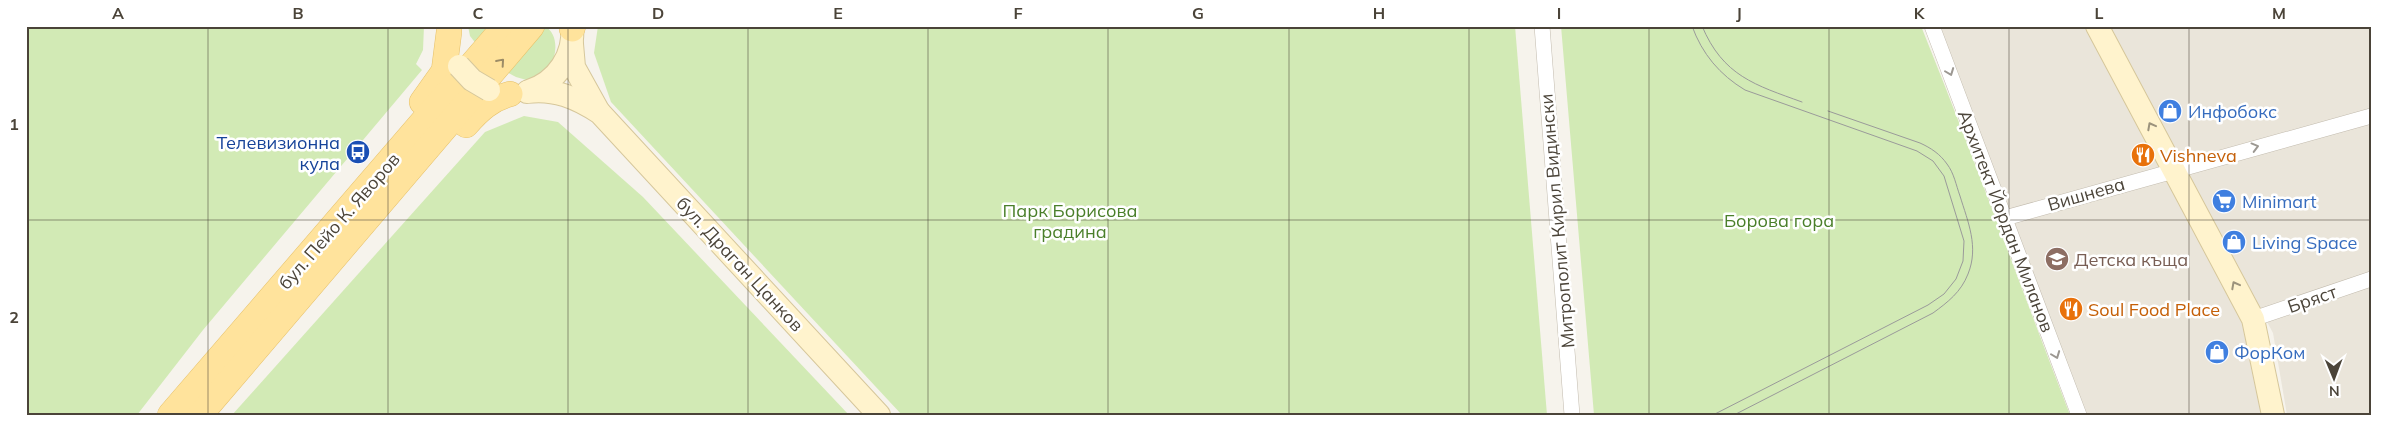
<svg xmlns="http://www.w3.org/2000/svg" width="2397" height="441" viewBox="0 0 2397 441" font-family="Mulish,sans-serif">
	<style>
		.residential { fill: #eae5da }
		.green { fill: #d2eab5 }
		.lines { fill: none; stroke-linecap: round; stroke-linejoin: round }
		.street-casing { stroke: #c2bbae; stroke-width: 16 }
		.secondary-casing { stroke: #d6c79b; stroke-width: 24 }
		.primary-casing { stroke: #e6c16a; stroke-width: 26 }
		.street { stroke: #fff; stroke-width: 15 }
		.secondary { stroke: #fff3cd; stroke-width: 22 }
		.primary { stroke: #ffe39c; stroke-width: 25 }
		.tram { stroke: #9a9a9a; stroke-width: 1 }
		.secondary-bridge-casing { stroke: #d6c79b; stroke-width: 24; stroke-linecap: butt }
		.secondary-bridge { stroke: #fff3cd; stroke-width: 22 }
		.oneway { stroke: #9c8c66 }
		.oneway2 { stroke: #9c9892 }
		.oneway3 { stroke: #9c937c }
		.grid { fill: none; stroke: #4b4439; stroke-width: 1; stroke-opacity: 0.55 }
		.labels { text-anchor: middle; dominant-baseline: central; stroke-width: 5; stroke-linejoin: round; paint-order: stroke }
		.shop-label { font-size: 18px; fill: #366cbe; stroke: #fff; text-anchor: start }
		.transit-label { font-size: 18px; fill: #164399; stroke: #fff; text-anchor: end }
		.food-label { font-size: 18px; fill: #c56008; stroke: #fff; text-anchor: start }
		.street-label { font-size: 18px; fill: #4b4439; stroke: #fff }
		.park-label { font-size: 18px; fill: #4a7f2a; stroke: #fff }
		.education-label { font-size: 18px; fill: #785e54; stroke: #fff; text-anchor: start }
		.neatline { fill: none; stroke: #4b4439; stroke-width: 2 }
		.grid-label { font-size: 16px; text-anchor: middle; font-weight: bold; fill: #4b4439 }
	</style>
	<rect width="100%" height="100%" fill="#f6f3ec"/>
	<g class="residential">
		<polygon points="1938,26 2087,26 2240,316 2246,333 2264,415 2086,415"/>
		<polygon points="2109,26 2371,26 2371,415 2287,415 2273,333"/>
	</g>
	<g class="green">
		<polygon points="26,26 424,26 423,50 416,64 422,70 203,330 137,415 26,415"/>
		<polygon points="468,26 493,26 477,45 470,36"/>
		<path d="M544,26C558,32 558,54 550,66C546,72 536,76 530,81L516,77L505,71Z"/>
		<polygon points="598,26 1515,26 1547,415 902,415 611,102 594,53"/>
		<path d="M1561,26H1921C1973,155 2020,285 2070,415H1594Z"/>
		<polygon points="524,116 558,122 643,197 849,415 232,415 485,132"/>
	</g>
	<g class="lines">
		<g class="street-casing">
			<g id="street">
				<polyline points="1542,26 1572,415"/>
				<polyline points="1932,26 2079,415"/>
				<polyline points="2005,218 2371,116"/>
				<polyline points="2253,319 2371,279"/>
			</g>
		</g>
		<g class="secondary-casing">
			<g id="secondary">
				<polyline points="2097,26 2253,319 2273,415"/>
				<polyline points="572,44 574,67 599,112"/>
				<path d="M529,91C557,82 575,55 572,26"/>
				<path d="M527,92C554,88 577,98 600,113L879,415"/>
			</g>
		</g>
		<g class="primary-casing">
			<g id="primary">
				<polyline points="572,29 573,26"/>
				<polyline points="422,102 444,71 449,32"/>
				<path d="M466,125C479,110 491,99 510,94"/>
				<polyline points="170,415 505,26"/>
				<polyline points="200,415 532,26"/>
			</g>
		</g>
		<use href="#street" class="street"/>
		<use href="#secondary" class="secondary"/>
		<use href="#primary" class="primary"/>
		<g class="tram">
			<path d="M1692,26C1702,54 1720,75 1745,90L1917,151L1933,161L1944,176L1964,241L1963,261L1956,279L1944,294L1928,305L1713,415"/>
			<path d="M1702,26C1723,76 1755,85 1802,102"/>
			<path d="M1734,415L1933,313C1948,302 1961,292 1968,274C1979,247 1968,222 1960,196C1956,185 1954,173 1947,164C1940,154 1931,148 1920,143L1828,111"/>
		</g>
		<g class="secondary-bridge-casing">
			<polyline id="secondary-bridge" points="459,66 472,80 489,90"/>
		</g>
		<use href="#secondary-bridge" class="secondary-bridge"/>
	</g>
	<defs><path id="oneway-chevron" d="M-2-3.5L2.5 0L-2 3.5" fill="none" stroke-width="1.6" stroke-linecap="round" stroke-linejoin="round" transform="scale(1.25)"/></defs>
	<use class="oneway" href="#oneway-chevron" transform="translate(501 62) rotate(-49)"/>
	<g class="oneway2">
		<use href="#oneway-chevron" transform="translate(1950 72) rotate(69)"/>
		<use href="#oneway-chevron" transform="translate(2255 147) rotate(-15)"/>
		<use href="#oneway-chevron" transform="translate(2056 355) rotate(69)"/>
	</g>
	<g class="oneway3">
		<use href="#oneway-chevron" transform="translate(2151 126) rotate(-118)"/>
		<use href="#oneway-chevron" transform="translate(2235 285) rotate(-118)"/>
	</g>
	<path class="grid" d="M208,26V415M388,26V415M568,26V415M748,26V415M928,26V415M1108,26V415M1289,26V415M1469,26V415M1649,26V415M1829,26V415M2009,26V415M2189,26V415M26,220H2371"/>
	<defs>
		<g id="shop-disc" transform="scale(1.25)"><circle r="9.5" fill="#3f7fe0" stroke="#fff"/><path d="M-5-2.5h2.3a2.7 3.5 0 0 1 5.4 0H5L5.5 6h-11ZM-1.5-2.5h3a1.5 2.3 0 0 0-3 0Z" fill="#fff"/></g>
		<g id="bus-disc" transform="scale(1.25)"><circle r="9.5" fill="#1a4fb4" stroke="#fff"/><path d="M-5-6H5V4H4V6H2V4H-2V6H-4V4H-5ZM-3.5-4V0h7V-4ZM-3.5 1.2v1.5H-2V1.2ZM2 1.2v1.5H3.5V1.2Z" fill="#fff"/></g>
		<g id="restaurant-disc" transform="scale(1.25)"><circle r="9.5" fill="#e8710a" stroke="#fff"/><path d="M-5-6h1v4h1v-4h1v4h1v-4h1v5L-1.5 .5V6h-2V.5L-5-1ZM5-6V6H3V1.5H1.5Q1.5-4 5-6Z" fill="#fff"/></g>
		<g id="supermarket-disc" transform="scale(1.25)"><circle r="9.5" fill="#3f7fe0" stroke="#fff"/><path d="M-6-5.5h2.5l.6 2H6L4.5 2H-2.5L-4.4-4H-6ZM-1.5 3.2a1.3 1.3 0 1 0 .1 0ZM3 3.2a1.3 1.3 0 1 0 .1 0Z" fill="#fff"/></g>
		<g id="school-disc" transform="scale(1.25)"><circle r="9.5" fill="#8d6e63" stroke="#fff"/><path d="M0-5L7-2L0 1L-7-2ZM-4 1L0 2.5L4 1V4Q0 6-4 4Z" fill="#fff"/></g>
	</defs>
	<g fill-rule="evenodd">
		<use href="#shop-disc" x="2170" y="111"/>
		<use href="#bus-disc" x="358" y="152"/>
		<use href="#restaurant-disc" x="2143" y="155"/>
		<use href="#supermarket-disc" x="2224" y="201"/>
		<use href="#shop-disc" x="2234" y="242"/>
		<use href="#school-disc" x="2057" y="259"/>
		<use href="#restaurant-disc" x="2071" y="309"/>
		<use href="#shop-disc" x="2217" y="352"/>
	</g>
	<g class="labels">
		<g class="shop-label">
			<text x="2188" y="111">Инфобокс</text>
			<text x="2242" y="201">Minimart</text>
			<text x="2252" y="242">Living Space</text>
			<text x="2234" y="352">ФорКом</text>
		</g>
		<g class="transit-label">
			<text x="340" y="142">Телевизионна<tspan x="340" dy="21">кула</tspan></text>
		</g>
		<g class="food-label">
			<text x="2160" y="155">Vishneva</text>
			<text x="2088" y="309">Soul Food Place</text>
		</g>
		<g class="street-label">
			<text transform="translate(2086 194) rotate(-16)">Вишнева</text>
			<text transform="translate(339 221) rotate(-49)">бул. Пейо К. Яворов</text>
			<text transform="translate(1557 221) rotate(-95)">Митрополит Кирил Видински</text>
			<text transform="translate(2006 221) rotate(69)">Архитект Йордан Миланов</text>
			<text transform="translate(740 264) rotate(47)">бул. Драган Цанков</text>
			<text transform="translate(2312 299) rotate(-19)">Бряст</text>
		</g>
		<g class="park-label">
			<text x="1070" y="210">Парк Борисова<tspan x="1070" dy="21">градина</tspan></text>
			<text x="1779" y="220">Борова гора</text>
		</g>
		<g class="education-label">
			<text x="2074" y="259">Детска къща</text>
		</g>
	</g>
	<rect width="2397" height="441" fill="none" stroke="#ffffff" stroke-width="55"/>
	<g transform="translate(2334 378) rotate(179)" stroke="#ffffff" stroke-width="4" paint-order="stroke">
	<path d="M0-4L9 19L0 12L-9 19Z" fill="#4b4439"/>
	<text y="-8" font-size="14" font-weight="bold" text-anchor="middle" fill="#4b4439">N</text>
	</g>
	<rect x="28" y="28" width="2342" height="386" class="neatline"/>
	<g class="grid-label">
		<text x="118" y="19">A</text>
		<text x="298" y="19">B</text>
		<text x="478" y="19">C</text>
		<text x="658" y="19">D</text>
		<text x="838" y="19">E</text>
		<text x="1018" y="19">F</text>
		<text x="1198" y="19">G</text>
		<text x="1379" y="19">H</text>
		<text x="1559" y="19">I</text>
		<text x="1739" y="19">J</text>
		<text x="1919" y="19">K</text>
		<text x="2099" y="19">L</text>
		<text x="2279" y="19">M</text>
		<text x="14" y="130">1</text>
		<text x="14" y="323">2</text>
	</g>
</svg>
